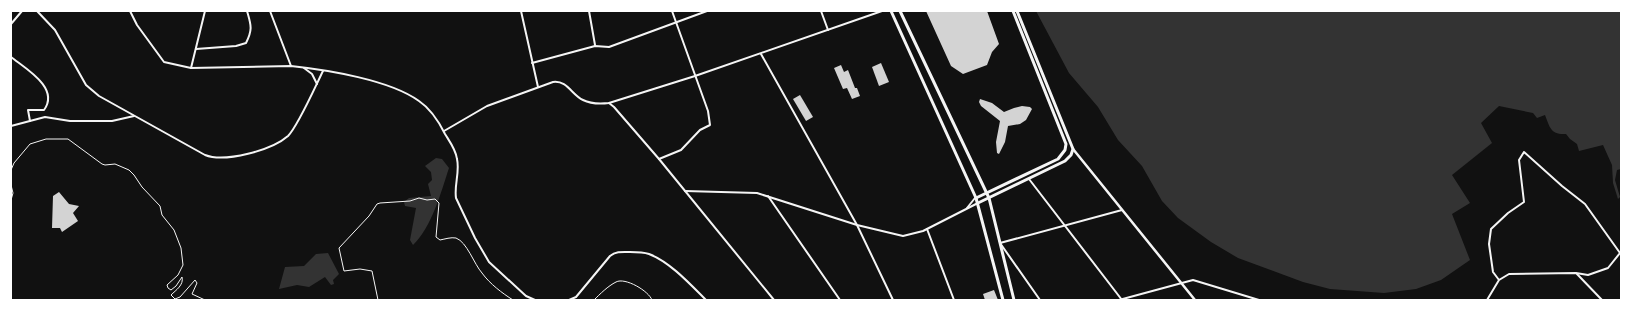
<svg xmlns="http://www.w3.org/2000/svg" width="1632" height="311" viewBox="0 0 1632 311" font-family="'Space Grotesk',sans-serif">
	<style>
		.water { fill: #333 }
		.building { fill: #d3d3d3 }
		.lines { fill: none; stroke-linecap: round; stroke-linejoin: round }
		.path { stroke: #f5f5f5; stroke-width: 1 }
		.minor { stroke: #f5f5f5; stroke-width: 2 }
		.tertiary { stroke: #f5f5f5; stroke-width: 2.5 }
		.secondary { stroke: #f5f5f5; stroke-width: 3 }
		.primary { stroke: #f5f5f5; stroke-width: 3 }
	</style>
	<rect width="100%" height="100%" fill="#111"/>
	<g class="water">
		<path d="M1036,11H1621V169L1617,170L1615,180L1620,197L1618,199L1613,183L1612,165L1603,145L1579,151L1577,144L1570,139L1566,134C1551,135 1550,128 1545,115L1537,118L1533,113L1499,106L1481,123L1492,143L1452,175L1470,203L1452,214L1470,260L1441,280L1416,289L1384,293L1330,289L1303,282L1238,258L1211,242L1178,218L1162,201L1142,166L1118,140L1098,107L1069,73Z"/>
		<path d="M436,158L442,159L449,168C441,192 432,227 413,245L410,240L416,208L405,206L404,202L409,198L431,196L428,184L432,180L431,172L425,166Z"/>
		<polygon points="328,253 339,274 333,280 334,284 331,285 325,277 309,287 297,285 279,289 285,267 304,266 316,254"/>
	</g>
	<g class="building">
		<polygon points="926,11 987,11 999,44 992,52 987,65 963,74 951,66"/>
		<polygon points="881,63 889,82 879,86 872,67"/>
		<polygon points="841,65 844,72 848,70 855,88 857,88 860,96 852,99 847,88 843,89 834,68"/>
		<polygon points="800,95 813,117 806,121 793,99"/>
		<polygon points="980,99 992,103 1004,112 1014,108 1022,106 1030,107 1032,109 1026,120 1020,124 1008,126 1005,142 999,154 997,153 996,142 1000,121 981,106 979,102"/>
		<polygon points="59,192 69,204 79,206 73,213 78,221 62,232 60,228 52,228 53,196"/>
		<polygon points="994,290 998,300 985,300 983,294"/>
	</g>
	<g class="lines">
		<g class="path">
			<path d="M11,170L14,163L30,144L46,139H68L102,164L105,165L115,164L129,170L134,175L142,187L160,206L162,215L174,230L181,248L183,265L178,275L167,285L168,288L171,290L176,286L182,277C184,285 176,290 171,295L175,299L180,297L195,280L197,283L192,294L205,300"/>
			<polyline points="11,185 13,193 11,200"/>
			<path d="M378,300L372,271L360,269L344,271L339,248L369,216L377,204L380,203L410,201L419,198L427,200L435,199L439,203L436,237L440,240C445,239 451,237 456,238C467,242 474,264 482,273C490,284 502,293 513,300"/>
			<path d="M594,300C600,294 608,286 616,282C625,277 649,291 652,300"/>
		</g>
		<g class="minor">
			<path d="M37,11L55,30L86,85L99,96L205,155C225,163 272,150 288,136C298,126 316,85 323,71"/>
			<path d="M130,11L137,25L164,62L191,68L291,66C328,70 390,80 419,101C431,109 439,122 445,134C450,142 456,150 457,159C460,172 454,185 456,198L475,238L489,262L526,296L535,300"/>
			<polyline points="270,11 291,66"/>
			<polyline points="521,11 538,87"/>
			<polyline points="589,11 595,45"/>
			<polyline points="821,11 828,30"/>
			<polyline points="11,24 22,11"/>
			<path d="M196,49L236,46L246,43C253,29 251,25 247,11"/>
			<polyline points="761,54 857,225 893,300"/>
			<path d="M11,57C26,69 60,88 44,110H28L30,121"/>
			<polyline points="532,63 595,46 609,47 707,11"/>
			<polyline points="191,68 205,11"/>
			<polyline points="304,68 312,74 317,84"/>
			<polyline points="609,103 614,107 659,159 774,300"/>
			<polyline points="11,126 45,117 70,121 112,121 134,116"/>
			<path d="M444,131L487,106L553,82C567,80 572,95 583,100C591,104 600,104 609,103L695,76L882,11"/>
			<polyline points="659,159 681,150 700,130 710,125 708,111 672,11"/>
			<polyline points="1029,179 1122,300"/>
			<polyline points="685,191 757,193 857,225 903,236 923,231 978,203"/>
			<polyline points="768,196 840,300"/>
			<polyline points="967,208 975,198"/>
			<polyline points="927,229 954,300"/>
			<polyline points="1577,274 1602,300"/>
			<path d="M569,300L576,297L610,256C616,251 623,252 630,252C636,252 643,252 649,254C670,262 690,284 706,300"/>
			<polyline points="1040,300 1000,243 1122,210"/>
			<polyline points="1119,300 1193,280 1259,300"/>
			<polyline points="1487,300 1499,280 1509,274 1576,273 1588,275 1608,268 1620,253 1585,204 1562,186 1524,152 1519,160 1524,202 1508,213 1491,229 1489,244 1493,272 1499,280"/>
		</g>
		<polyline class="tertiary" points="1073,149 1195,300"/>
		<g class="secondary">
			<polyline points="976,198 1058,159 1065,150 1066,144 1013,11"/>
			<polyline points="978,203 1065,161 1071,155 1073,149 1017,11"/>
		</g>
		<g class="primary">
			<polyline points="891,11 976,198 1003,300"/>
			<polyline points="900,11 989,198 1014,300"/>
		</g>
	</g>
	<rect width="1632" height="311" fill="none" stroke="#ffffff" stroke-width="24"/>
</svg>
